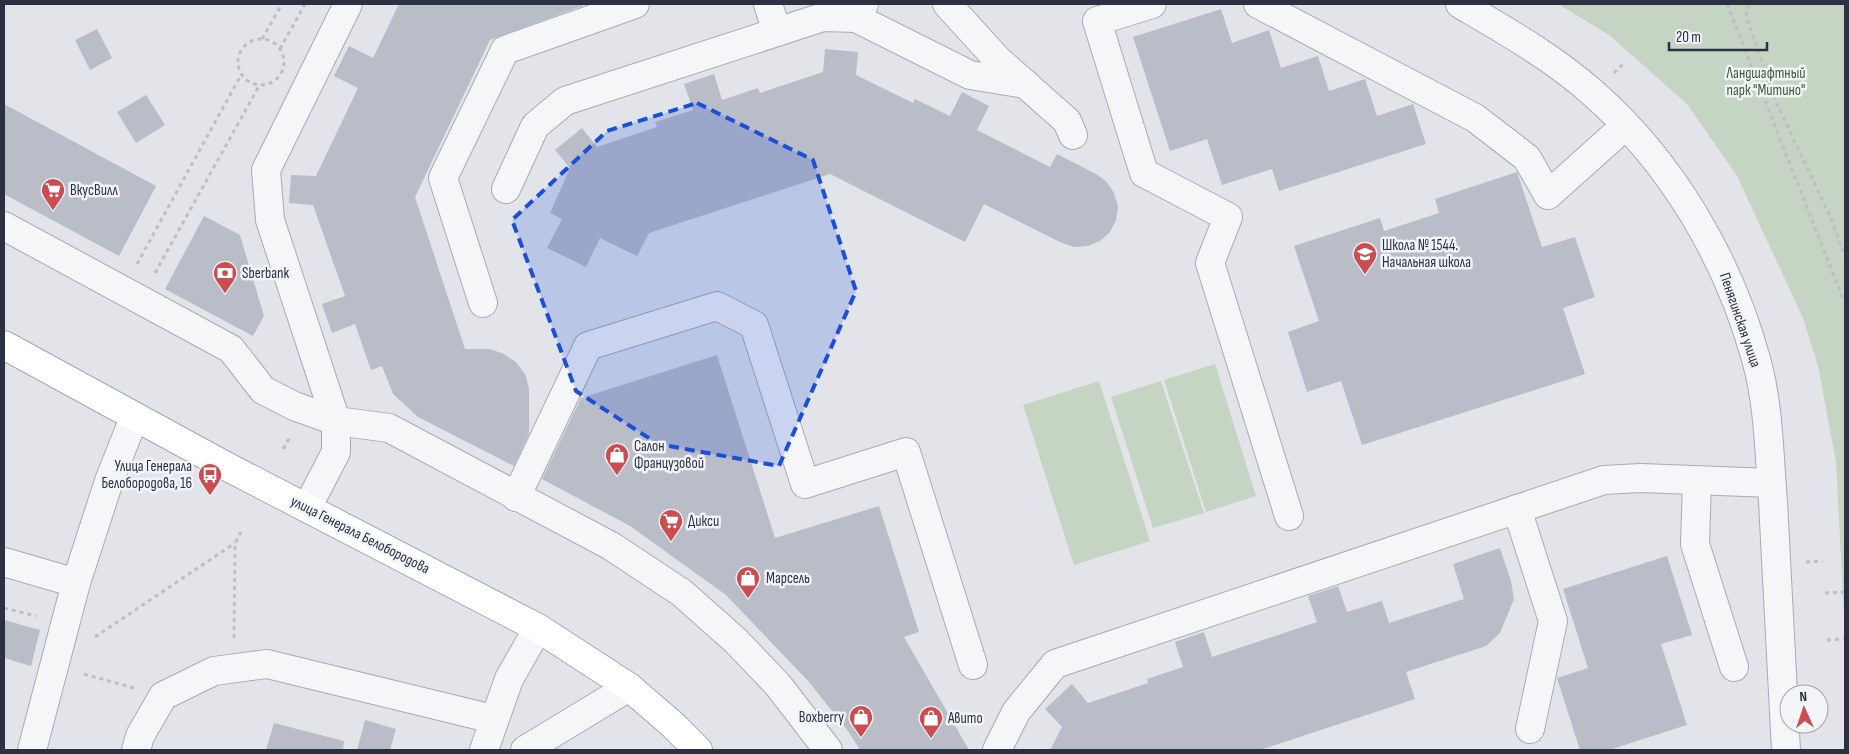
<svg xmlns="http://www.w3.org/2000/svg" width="1849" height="754" viewBox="0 0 1849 754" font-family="'Sofia Sans Condensed',sans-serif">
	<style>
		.green { fill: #c6d4c4 }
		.building { fill: #b9bdc7 }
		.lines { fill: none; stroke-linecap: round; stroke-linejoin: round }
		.minor-casing { stroke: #a7abb4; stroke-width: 30 }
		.major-casing { stroke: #a2a8b6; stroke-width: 30 }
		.path { stroke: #bcbfc5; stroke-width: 3; stroke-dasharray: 4 4; stroke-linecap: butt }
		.minor { stroke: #f5f6f8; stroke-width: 28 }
		.major { stroke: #fff; stroke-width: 28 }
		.marked { fill: #1d4ed8; fill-opacity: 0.2; stroke: #1d4ed8; stroke-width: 4; stroke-dasharray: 10 6; stroke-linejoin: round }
		.labels { text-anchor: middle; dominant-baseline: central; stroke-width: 5; stroke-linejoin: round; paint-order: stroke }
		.park-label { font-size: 15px; fill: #3b5d38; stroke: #f2f4f7 }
		.poi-label { font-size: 15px; fill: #2b3142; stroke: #f2f4f7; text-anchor: start }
		.street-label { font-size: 15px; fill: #2b3142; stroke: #f2f4f7 }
	</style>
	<rect width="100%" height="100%" fill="#e2e4ea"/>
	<g class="green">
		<polygon points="1558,4 1845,4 1845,635 1836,462 1818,366 1803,318 1737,176 1687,104 1609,35"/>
		<polygon points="1215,364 1256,496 1206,512 1164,380"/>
		<polygon points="1099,381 1150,541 1074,565 1023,405"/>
		<polygon points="1161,381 1204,513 1153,528 1111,397"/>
	</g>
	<g class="building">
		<polygon points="399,4 582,4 582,6 490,40 415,197 465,349 490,349 504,354 516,362 525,374 529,388 529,434 514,466 418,417 393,394 382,366 371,370 355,324 332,333 322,304 345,296 313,205 289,203 291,175 316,176 358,88 334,76 349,46 373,58"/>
		<polygon points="1221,9 1232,43 1269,30 1281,68 1318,56 1329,91 1365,79 1377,116 1413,104 1426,144 1279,191 1272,169 1222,185 1207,139 1170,151 1133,37"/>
		<polygon points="97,29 112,58 90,70 75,40"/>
		<polygon points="825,49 858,52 856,75 913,103 915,99 950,116 962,92 989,106 977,130 1050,167 1057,154 1096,174 1107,182 1114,193 1118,206 1116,220 1110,232 1100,241 1088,246 1074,247 1062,243 984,204 965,242 830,174 649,233 637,256 600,238 586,267 547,248 562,219 550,213 570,168 555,150 582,128 597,147 657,127 655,122 693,110 684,84 714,74 722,100 758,88 760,93 823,72"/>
		<polygon points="146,95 165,125 136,143 117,112"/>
		<polygon points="4,104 156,186 119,256 4,194"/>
		<polygon points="1517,172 1542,247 1575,237 1595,297 1563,308 1585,374 1362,445 1341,381 1307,392 1288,332 1319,321 1294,246 1380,218 1384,231 1439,213 1435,199"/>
		<polygon points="204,216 240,235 264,316 253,336 165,289"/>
		<polygon points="717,355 775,538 879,506 919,632 904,637 969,750 860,750 848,731 809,682 726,595 630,526 542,479 581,398"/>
		<polygon points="1500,548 1511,581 1514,599 1500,633 1486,646 1406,672 1415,699 1260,750 1050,750 1062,727 1045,709 1072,684 1088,703 1148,683 1147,679 1183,667 1175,642 1204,632 1212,657 1317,622 1308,596 1338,586 1347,612 1382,601 1389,623 1464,599 1453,564"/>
		<polygon points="1667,556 1692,635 1661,644 1687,725 1609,750 1580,750 1557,678 1588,668 1563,589"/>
		<polygon points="4,620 40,630 31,666 4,658"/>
		<polygon points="365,720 396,729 390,750 357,750"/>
		<polygon points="274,723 344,741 343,750 266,750"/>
	</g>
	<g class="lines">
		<g class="minor-casing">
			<g id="minor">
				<polyline points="768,4 777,32"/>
				<polyline points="864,4 856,18 970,75 1026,84"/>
				<polyline points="947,4 998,60 1067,121 1073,135"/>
				<polyline points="1152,4 1097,21 1144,173 1228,217 1210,263 1289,516"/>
				<polyline points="1258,4 1475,118 1527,158 1548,195 1625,126"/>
				<path d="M1460,4C1506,31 1554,58 1594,94C1672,163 1728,258 1756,359C1769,405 1769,454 1773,502C1778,584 1782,667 1786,750"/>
				<polyline points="506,189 535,126 565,101 823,17 856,18"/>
				<polyline points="4,226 231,349 263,390 294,406 336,421 389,428 611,546 682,593 736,641 778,685 828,750"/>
				<polyline points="483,303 443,178 505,50 635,4"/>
				<polyline points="1697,481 1695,544 1734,667"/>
				<polyline points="516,497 588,346 717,306 754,325 805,484 906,452 973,665"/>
				<polyline points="307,508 336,452 336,421 270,220 266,170 348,4"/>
				<polyline points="1517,509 1553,621 1530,729"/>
				<polyline points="4,562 76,583"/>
				<polyline points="32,750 76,583 109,481 134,418"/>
				<polyline points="136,750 140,736 163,696 214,671 267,664 493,719"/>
				<polyline points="484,750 509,679 538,628"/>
				<polyline points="525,750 629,687"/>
				<polyline points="997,750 1016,712 1055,664 1604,480 1641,478 1771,483"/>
			</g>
		</g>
		<g class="major-casing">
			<polyline id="major" points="4,345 222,464 538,628 629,687 672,724 698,750"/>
		</g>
		<g class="path">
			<polyline points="1727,4 1845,304"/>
			<polyline points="1748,4 1746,16 1776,102 1831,218 1845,257"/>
			<circle cx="261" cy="62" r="23"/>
			<polyline points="262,39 282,4"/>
			<polyline points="280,49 305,4"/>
			<polyline points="1614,73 1623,64"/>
			<polyline points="137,264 241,75"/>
			<polyline points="155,273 259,86"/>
			<polyline points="283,449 290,437"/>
			<polyline points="1806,562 1823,561"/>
			<polyline points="1825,593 1845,592"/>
			<polyline points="4,608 36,616"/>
			<polyline points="95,637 235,543"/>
			<polyline points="234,638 235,543 241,532"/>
			<polyline points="1827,640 1845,639"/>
			<polyline points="84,674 134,688"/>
		</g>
		<use href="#minor" class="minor"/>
		<use href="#major" class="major"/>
	</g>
	<path class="marked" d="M697,103L813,160L856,291L779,466L658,444L576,391L512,220L607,131Z"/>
	<defs>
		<g id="supermarket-pin" transform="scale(1.25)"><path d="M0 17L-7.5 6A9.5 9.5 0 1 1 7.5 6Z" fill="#cb4c51" stroke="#f2f4f7"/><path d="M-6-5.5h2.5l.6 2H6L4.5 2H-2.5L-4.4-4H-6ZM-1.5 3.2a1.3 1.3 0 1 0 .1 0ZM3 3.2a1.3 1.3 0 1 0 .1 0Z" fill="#fff"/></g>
		<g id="school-pin" transform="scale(1.25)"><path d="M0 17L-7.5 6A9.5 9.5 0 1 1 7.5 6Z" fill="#cb4c51" stroke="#f2f4f7"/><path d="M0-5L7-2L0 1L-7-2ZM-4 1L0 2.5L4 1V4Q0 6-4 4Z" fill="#fff"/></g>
		<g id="bank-pin" transform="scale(1.25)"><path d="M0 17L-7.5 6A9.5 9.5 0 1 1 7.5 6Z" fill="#cb4c51" stroke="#f2f4f7"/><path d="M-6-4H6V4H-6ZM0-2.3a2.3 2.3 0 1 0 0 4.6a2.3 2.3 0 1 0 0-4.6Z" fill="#fff"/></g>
		<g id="shop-pin" transform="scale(1.25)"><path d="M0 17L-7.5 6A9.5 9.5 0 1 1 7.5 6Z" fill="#cb4c51" stroke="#f2f4f7"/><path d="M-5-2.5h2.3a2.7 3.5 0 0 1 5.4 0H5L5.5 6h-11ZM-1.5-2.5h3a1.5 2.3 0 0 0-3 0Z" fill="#fff"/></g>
		<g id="bus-pin" transform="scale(1.25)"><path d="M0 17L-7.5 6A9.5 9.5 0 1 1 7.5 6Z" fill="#cb4c51" stroke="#f2f4f7"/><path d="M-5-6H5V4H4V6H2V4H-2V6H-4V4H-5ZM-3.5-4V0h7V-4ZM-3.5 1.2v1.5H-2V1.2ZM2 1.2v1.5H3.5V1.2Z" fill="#fff"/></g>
	</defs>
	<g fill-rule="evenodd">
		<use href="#supermarket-pin" x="53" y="190"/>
		<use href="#school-pin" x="1365" y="254"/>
		<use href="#bank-pin" x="225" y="273"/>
		<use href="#shop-pin" x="617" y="455"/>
		<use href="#bus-pin" x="210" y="475"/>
		<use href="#supermarket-pin" x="671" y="521"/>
		<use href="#shop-pin" x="748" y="578"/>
		<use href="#shop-pin" x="861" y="717"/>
		<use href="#shop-pin" x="931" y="718"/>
	</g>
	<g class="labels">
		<g class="park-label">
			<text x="1766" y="73">Ландшафтный<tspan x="1766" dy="17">парк "Митино"</tspan></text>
		</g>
		<g class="poi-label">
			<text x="70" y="190">ВкусВилл</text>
			<text x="1382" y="245">Школа № 1544.<tspan x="1382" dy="17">Начальная школа</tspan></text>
			<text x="242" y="273">Sberbank</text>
			<text x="634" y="446">Салон<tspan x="634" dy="17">Французовой</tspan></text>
			<text x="192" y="466" text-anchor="end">Улица Генерала<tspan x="192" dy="17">Белобородова, 16</tspan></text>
			<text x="688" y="521">Дикси</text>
			<text x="766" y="578">Марсель</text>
			<text x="844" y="717" text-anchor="end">Boxberry</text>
			<text x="948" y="718">Авито</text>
		</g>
		<g class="street-label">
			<text transform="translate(1740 320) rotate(71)">Пенягинская улица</text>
			<text transform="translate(360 535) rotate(27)">улица Генерала Белобородова</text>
		</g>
	</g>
	<rect width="1849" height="754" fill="none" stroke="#2b3142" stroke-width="10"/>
	<g transform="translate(1804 709) rotate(357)"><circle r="24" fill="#f2f4f7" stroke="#a2a6af"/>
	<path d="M0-4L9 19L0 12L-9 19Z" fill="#cb4c51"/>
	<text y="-8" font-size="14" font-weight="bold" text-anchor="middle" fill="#2b3142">N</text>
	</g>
	<path d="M1669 42v8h98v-8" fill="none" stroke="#2b3142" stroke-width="2.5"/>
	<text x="1676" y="42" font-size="15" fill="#2b3142" stroke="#f2f4f7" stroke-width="4" paint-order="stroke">20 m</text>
</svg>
